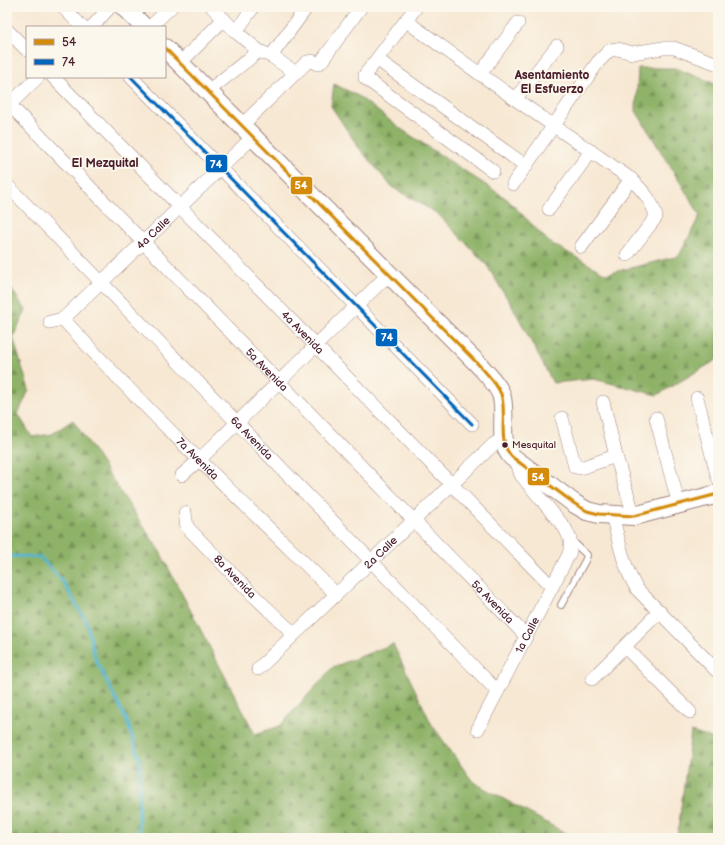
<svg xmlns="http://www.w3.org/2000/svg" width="725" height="845" viewBox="0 0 725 845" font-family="'Balsamiq Sans',sans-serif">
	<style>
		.forest { fill: url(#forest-firs); stroke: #6c684a }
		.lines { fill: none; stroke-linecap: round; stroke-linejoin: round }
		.stream { stroke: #52b5d0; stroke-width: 3 }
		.lane-casing { stroke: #a0847f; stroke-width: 8 }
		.street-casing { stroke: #a0847f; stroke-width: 14 }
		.secondary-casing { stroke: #a0847f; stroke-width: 20 }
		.lane { stroke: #fff; stroke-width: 6 }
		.street { stroke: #fff; stroke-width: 13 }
		.secondary { stroke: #fff; stroke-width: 18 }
		.bus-1-casing { stroke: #fbf7ec; stroke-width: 6 }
		.bus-2-casing { stroke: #fbf7ec; stroke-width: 6 }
		.bus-1 { stroke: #d48b09; stroke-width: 3 }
		.bus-2 { stroke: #0065bd; stroke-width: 3 }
		.bus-dot { fill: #4a1f2b; stroke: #fbf7ec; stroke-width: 1.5 }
		.labels { text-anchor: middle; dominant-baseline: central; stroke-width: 4; stroke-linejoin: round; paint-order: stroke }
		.bus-label { font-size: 10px; fill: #4a1f2b; stroke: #fbf7ec; text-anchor: start }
		.street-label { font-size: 11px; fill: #4a1f2b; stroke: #fbf7ec }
		.neighbourhood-label { font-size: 12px; font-weight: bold; fill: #4a1f2b; stroke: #fbf7ec }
		.line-badge { stroke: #fbf7ec; stroke-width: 1.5 }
		.badge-label { font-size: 11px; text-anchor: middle; font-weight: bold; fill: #fff }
	</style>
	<defs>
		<pattern id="forest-firs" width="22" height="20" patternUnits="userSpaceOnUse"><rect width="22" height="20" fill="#8eb268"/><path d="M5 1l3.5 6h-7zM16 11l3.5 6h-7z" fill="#769056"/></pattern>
	</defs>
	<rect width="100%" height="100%" fill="#fbf7ec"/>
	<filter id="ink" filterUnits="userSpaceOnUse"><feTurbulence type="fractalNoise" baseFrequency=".025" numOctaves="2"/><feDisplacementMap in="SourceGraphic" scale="8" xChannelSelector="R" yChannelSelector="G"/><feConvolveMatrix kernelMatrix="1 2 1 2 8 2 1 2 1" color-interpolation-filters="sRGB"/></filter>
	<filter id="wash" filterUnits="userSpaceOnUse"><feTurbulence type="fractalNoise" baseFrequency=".012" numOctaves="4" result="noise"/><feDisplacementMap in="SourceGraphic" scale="16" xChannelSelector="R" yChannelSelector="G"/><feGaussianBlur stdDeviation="0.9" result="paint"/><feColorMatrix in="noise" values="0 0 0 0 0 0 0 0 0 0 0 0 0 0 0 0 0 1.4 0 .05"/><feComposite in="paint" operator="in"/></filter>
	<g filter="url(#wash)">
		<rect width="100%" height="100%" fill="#f7e8d3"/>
		<g class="forest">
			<polygon points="638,68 675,68 718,85 718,359 657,395 594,379 553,383 515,311 486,264 438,214 392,187 359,148 331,106 334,84 358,96 401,129 507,199 549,242 606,274 679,256 700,215 636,111"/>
			<polygon points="7,283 26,310 13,337 29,390 18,414 32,437 52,434 73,420 159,550 255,734 280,726 333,667 393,644 432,725 473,782 574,838 7,838"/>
			<polygon points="691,732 718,740 718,838 677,838"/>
		</g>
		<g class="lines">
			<polyline class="stream" points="7,556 40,557 63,582 86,621 95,658 127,721 140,761 138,838"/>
		</g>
	</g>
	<g filter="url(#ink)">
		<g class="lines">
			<g class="lane-casing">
				<polyline id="lane" points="561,605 586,559 587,555 571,540"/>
			</g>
			<g class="street-casing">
				<g id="street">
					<polyline points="63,7 82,27"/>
					<polyline points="212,7 236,32 259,51 271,56 296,73"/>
					<polyline points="416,7 365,75 365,78 493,171"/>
					<path d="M408,19L413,26L515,99L631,179C642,190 653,201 656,217L627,255"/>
					<polyline points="92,27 110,7"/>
					<polyline points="150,27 171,7"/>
					<polyline points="7,30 27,50"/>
					<polyline points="236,32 253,7"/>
					<polyline points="271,56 307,7"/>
					<polyline points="378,60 526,166"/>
					<polyline points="180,63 224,19"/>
					<polyline points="480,74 518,23"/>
					<path id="s1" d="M53,77L552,587"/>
					<polyline points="131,77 472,424"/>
					<polyline points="208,91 259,51"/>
					<polyline points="515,99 557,46"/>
					<path id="s2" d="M7,102L526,636"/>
					<polyline points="7,107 38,77"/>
					<polyline points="241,126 307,62 312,61 317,64 321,62 361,7"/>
					<polyline points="513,184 598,62 610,50 618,49 632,53 663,48 674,48 718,64"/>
					<path id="s3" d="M7,185L497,691"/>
					<polyline points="549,209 591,151"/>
					<polyline points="581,247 631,179"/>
					<path id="s4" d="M63,319C150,414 244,504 336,594"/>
					<path id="s5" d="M50,322L63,319L253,137"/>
					<polyline points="697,398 718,478"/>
					<polyline points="603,402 616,456 634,516"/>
					<polyline points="562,418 575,467 580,468 616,456"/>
					<polyline points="656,418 676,494"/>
					<polyline points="182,475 199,460 389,274"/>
					<path id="s6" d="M185,513L187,527L251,593L294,634"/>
					<path d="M612,515C619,540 623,567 637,589L718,672"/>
					<polyline points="625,647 690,712"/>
					<path id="s7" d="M258,669L494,444L504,438"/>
					<polyline points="592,679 660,611"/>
					<path id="s8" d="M478,729L568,556L570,551V539L565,528L521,475L519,469L521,464"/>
				</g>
			</g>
			<g class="secondary-casing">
				<g id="secondary">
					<polyline points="124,7 144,27"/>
					<path d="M165,48L478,364C486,373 496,382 501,394C508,415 496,440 512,457L575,504L587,511L599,514L634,516L718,494"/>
				</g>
			</g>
			<use href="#lane" class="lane"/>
			<use href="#street" class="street"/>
			<use href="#secondary" class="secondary"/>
			<g class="bus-1-casing">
				<path id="bus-1" d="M165,48L478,364C486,373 496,382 501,394C508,415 496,440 512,457L575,504L587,511L599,514L634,516L718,494"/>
			</g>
			<g class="bus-2-casing">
				<polyline id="bus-2" points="131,77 472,424"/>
			</g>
			<use href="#bus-1" class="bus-1"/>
			<use href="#bus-2" class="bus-2"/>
		</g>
	</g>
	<circle class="bus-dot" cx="505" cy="445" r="3.5"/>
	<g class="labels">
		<g class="bus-label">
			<text x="512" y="445">Mesquital</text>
		</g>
		<g class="street-label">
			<text stroke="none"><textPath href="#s5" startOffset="138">4a Calle</textPath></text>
			<text stroke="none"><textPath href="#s1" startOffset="357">4a Avenida</textPath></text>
			<text stroke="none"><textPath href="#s2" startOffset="373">5a Avenida</textPath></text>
			<text stroke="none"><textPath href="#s3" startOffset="352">6a Avenida</textPath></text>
			<text stroke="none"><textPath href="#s4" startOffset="194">7a Avenida</textPath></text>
			<text stroke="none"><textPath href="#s7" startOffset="169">2a Calle</textPath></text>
			<text stroke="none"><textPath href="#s6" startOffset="83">8a Avenida</textPath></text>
			<text stroke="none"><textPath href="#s2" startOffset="697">5a Avenida</textPath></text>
			<text stroke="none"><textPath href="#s8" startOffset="106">1a Calle</textPath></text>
		</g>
		<g class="neighbourhood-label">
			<text x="552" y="75">Asentamiento<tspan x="552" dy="14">El Esfuerzo</tspan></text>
			<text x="105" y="163">El Mezquital</text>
		</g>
	</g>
	<g class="line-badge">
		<rect x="205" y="154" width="23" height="19" rx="4" fill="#0065bd"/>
		<rect x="290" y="176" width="23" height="19" rx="4" fill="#d48b09"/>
		<rect x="375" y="328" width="23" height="19" rx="4" fill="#0065bd"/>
		<rect x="527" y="467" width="23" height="19" rx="4" fill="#d48b09"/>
	</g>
	<g class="badge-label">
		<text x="216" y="168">74</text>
		<text x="301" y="189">54</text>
		<text x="387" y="341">74</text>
		<text x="538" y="481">54</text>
	</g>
	<rect width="725" height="845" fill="none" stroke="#fbf7ec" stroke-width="24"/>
	<rect x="26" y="26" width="140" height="52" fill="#fbf7ec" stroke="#b4a19f"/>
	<rect x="34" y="39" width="20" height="6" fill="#d48b09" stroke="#b4a19f"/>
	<text x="62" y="46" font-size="12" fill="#4a1f2b">54</text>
	<rect x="34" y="59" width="20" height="6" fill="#0065bd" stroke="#b4a19f"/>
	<text x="62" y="66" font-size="12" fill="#4a1f2b">74</text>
</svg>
